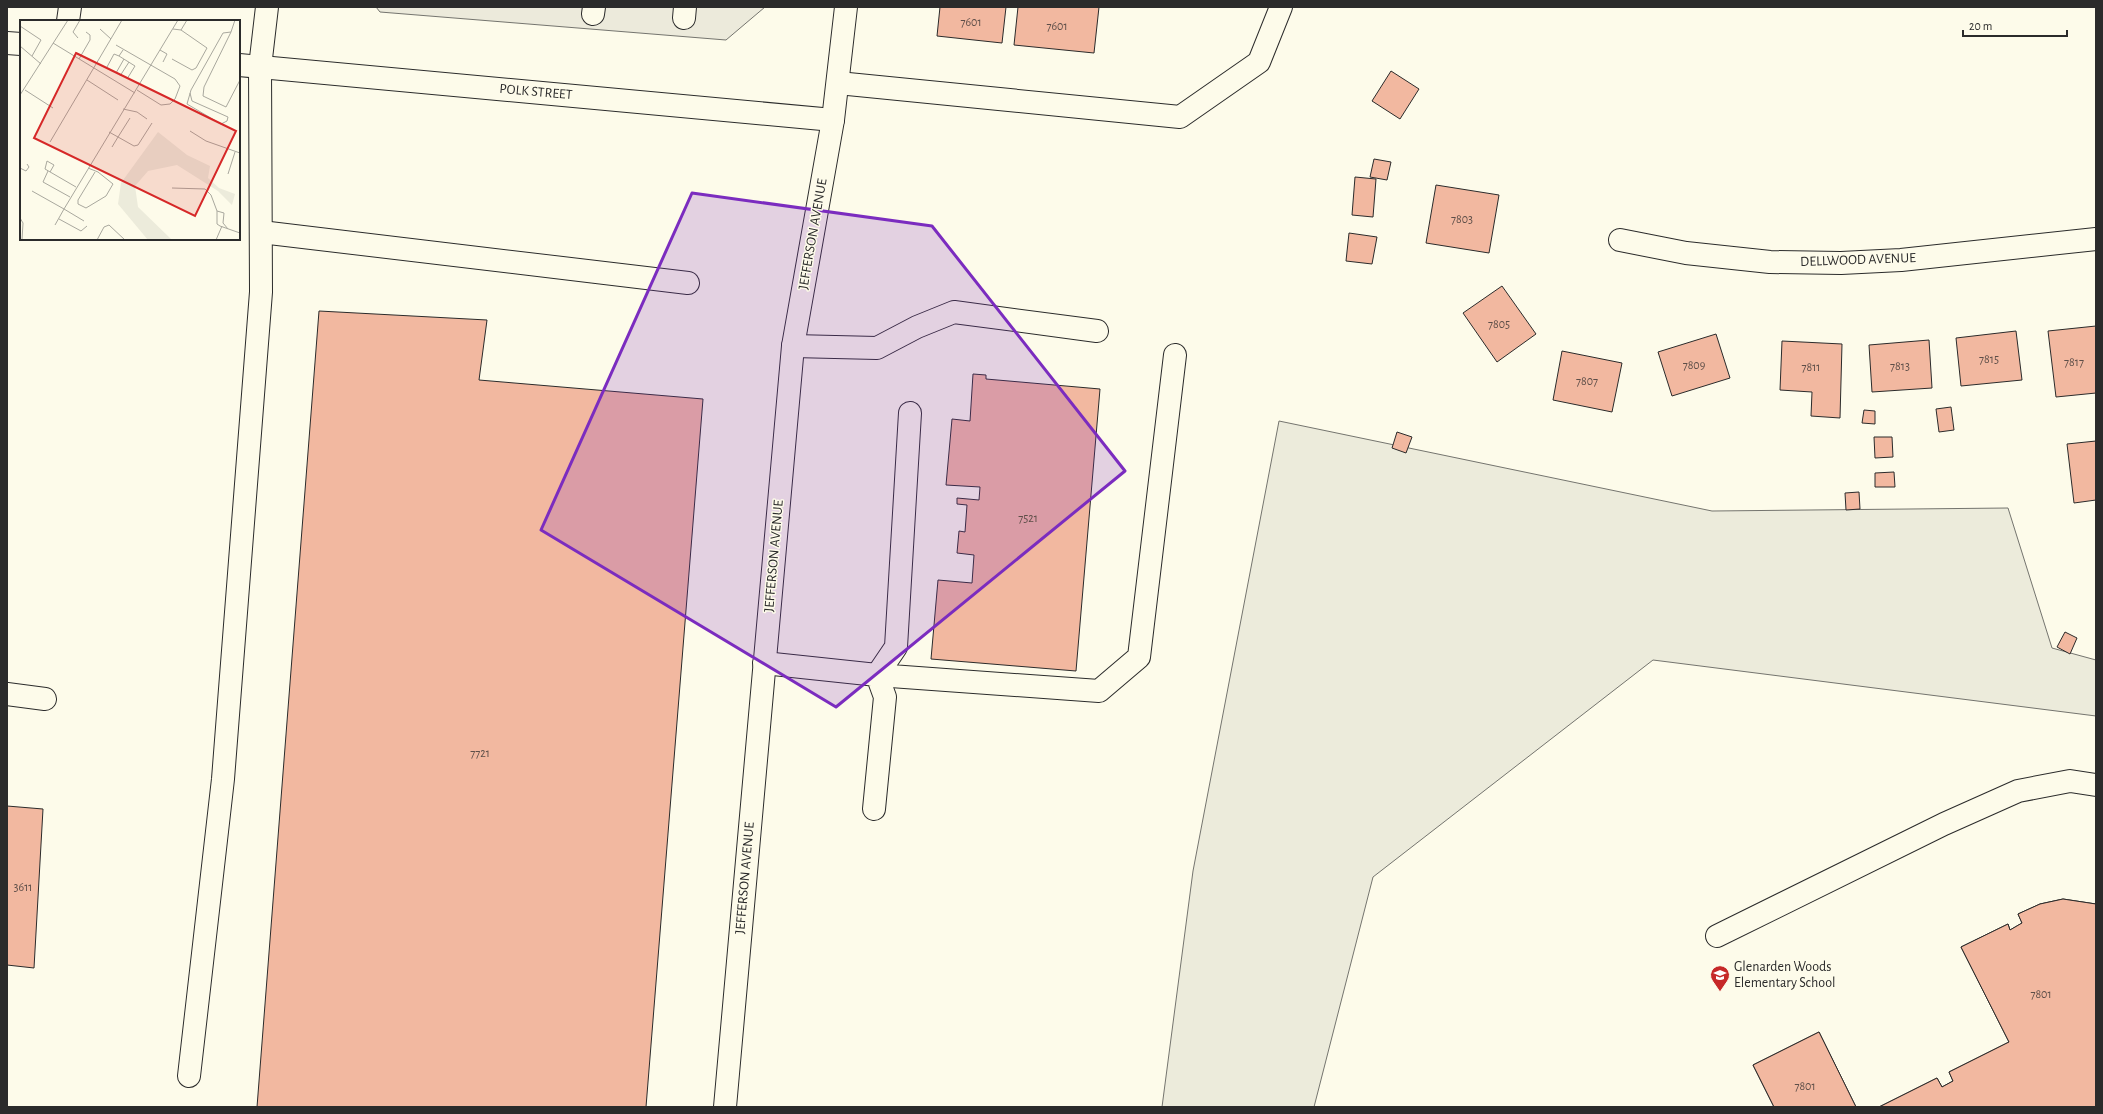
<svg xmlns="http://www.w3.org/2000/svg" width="2103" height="1114" viewBox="0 0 2103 1114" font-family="'Alegreya Sans',sans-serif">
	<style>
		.green { fill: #ecebdb; stroke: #74746e }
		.parking { fill: #eceadb; stroke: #74746e }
		.building { fill: #f2b8a0; stroke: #2b2b2b }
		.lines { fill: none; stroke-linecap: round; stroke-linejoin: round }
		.minor-casing { stroke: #2b2b2b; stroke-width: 24 }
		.minor { stroke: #fdfbea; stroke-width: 22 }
		.marked { fill: #7b2cbf; fill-opacity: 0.2; stroke: #7b2cbf; stroke-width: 3; stroke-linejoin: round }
		.labels { text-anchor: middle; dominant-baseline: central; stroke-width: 3; stroke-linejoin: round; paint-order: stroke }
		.number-label { font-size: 12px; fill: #5d4e48 }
		.street-label { font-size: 14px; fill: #2b2b2b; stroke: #fdfbea }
		.poi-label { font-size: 14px; fill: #2b2b2b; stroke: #fdfbea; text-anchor: start }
		.inset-road { fill: none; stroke: #a9a89e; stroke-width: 1 }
		.view { fill: #d62828; fill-opacity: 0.15; stroke: #d62828; stroke-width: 2 }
		.inset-edge { fill: none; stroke: #2b2b2b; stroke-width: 2 }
	</style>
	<rect width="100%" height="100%" fill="#fdfbea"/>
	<polygon class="green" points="1279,421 1712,511 2008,508 2052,648 2096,660 2096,716 1653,660 1373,877 1314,1107 1162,1107 1193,871"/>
	<polygon class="parking" points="376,7 765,7 726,40 380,12"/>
	<g class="building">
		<polygon points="940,7 1006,7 1002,43 937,36"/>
		<polygon points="1018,7 1099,7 1094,53 1014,45"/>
		<polygon points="1391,71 1419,89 1400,119 1372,101"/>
		<polygon points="1374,159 1391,162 1387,180 1370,177"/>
		<polygon points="1355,177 1376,179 1373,217 1352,215"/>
		<polygon points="1436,185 1499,195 1489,253 1426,243"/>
		<polygon points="1349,233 1377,237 1372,264 1346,261"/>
		<polygon points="1502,286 1536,334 1497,362 1463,313"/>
		<polygon points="319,311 487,320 479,380 703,399 646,1107 257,1107"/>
		<polygon points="2096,326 2096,393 2056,397 2048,331"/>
		<polygon points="2016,331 2022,380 1961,386 1956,338"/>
		<polygon points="1716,334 1730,378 1672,396 1658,352"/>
		<polygon points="1929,340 1932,388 1872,392 1869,345"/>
		<polygon points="1782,341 1842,344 1840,418 1811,416 1812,392 1780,390"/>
		<polygon points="1562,351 1622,363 1612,412 1553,400"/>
		<polygon points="973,374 986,375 986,379 1100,389 1076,671 931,659 938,580 972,583 974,555 957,553 959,531 965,532 967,505 957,504 957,498 979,500 980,487 946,485 952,419 970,421"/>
		<polygon points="1951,407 1954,430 1939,432 1936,409"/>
		<polygon points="1864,410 1875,411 1875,424 1862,423"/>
		<polygon points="1397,432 1412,437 1406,453 1392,448"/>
		<polygon points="1874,437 1892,437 1893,457 1875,458"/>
		<polygon points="2096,441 2096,500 2074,503 2067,444"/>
		<polygon points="1894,472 1895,487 1875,487 1875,473"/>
		<polygon points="1859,492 1860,509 1846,510 1845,493"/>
		<polygon points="2065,632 2077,638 2070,654 2057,647"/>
		<polygon points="7,806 43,809 34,968 7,965"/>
		<polygon points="2063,899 2096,904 2096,1107 1879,1107 1937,1078 1942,1087 1953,1081 1949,1072 2009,1042 1961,947 2008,924 2010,930 2022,923 2018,914 2040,904"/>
		<polygon points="2063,899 2096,904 2096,1107 1879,1107 1937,1078 1942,1087 1953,1081 1949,1072 2009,1042 1961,947 2008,924 2010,930 2022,923 2018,914 2040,904"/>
		<polygon points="1819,1032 1856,1107 1774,1107 1753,1065"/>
		<polygon points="1819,1032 1856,1107 1774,1107 1753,1065"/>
	</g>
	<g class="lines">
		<g class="minor-casing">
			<g id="minor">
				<polyline points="593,14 594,7"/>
				<polyline points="684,18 685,7"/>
				<polyline points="68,21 70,7"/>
				<polyline points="7,43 21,44"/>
				<polyline points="239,65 833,120"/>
				<polyline points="838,83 1180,117 1259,62 1281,7"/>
				<polyline points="261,232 688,283"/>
				<polyline points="1620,240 1686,253 1770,262 1841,263 1901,260 2096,239"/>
				<polyline points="793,346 877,348 917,327 954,312 1097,331"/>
				<polyline points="910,413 896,647 877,675 1099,691 1139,657 1175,355"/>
				<polyline points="764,663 877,675 885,697 874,809"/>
				<polyline points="7,694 45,699"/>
				<polyline points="1717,936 1944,824 2018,791 2070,781 2096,785"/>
				<polyline points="189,1076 223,779 261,292 260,67 267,7"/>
				<polyline points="725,1107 793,346 833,120 846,7"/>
			</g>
		</g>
		<use href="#minor" class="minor"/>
	</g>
	<path class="marked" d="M692,193L932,226L1125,471L836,707L541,530Z"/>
	<defs>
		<g id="school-pin" transform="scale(1)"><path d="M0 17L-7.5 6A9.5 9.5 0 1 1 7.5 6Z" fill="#c62828" stroke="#fdfbea"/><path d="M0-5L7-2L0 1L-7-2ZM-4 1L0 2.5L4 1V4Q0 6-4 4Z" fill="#fff"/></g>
	</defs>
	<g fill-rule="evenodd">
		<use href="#school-pin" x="1720" y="975"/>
	</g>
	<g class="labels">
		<g class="number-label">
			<text x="971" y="22">7601</text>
			<text x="1057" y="26">7601</text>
			<text x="1462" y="219">7803</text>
			<text x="1499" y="324">7805</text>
			<text x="1989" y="359">7815</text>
			<text x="2074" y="362">7817</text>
			<text x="1694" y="365">7809</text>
			<text x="1900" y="366">7813</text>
			<text x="1811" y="367">7811</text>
			<text x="1587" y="381">7807</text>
			<text x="1028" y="518">7521</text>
			<text x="480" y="753">7721</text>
			<text x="23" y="887">3611</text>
			<text x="2041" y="994">7801</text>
			<text x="1805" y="1086">7801</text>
		</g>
		<g class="street-label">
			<text transform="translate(536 92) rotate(5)">POLK STREET</text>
			<text transform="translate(813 234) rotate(-80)">JEFFERSON AVENUE</text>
			<text transform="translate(1858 260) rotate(-2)">DELLWOOD AVENUE</text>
			<text transform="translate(774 556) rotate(-85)">JEFFERSON AVENUE</text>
			<text transform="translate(745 878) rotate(-85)">JEFFERSON AVENUE</text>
		</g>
		<g class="poi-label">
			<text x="1734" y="967">Glenarden Woods<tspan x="1734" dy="16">Elementary School</tspan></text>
		</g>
	</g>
	<g transform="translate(20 20)">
		<rect width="220" height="220" fill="#fdfbea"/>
		<path d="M138,112L167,135L190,146L188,158L199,168L215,174L212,185L198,171L157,145L128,151L115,166L118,187L152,220H128L98,184L101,163Z" fill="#ecebdb"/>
		<path class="inset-road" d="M0,6L21,20L12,36M80,9L91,19M153,9L161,10L167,0M211,12L184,67L183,76L206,87L220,60M58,18L53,12L60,0M33,23L115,73M96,25L155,59L160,66L155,79L150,84L141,85L117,70M0,26L21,44M140,30L147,34L143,42M99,36L115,46L107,59M59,39L70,20V15L66,12M152,39L172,50L176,48L187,28L161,10M87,47L94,34L99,36L103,30M96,53L104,39M100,56L109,42M67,60L98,80M5,70L33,88M170,73L172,81L208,97L207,101L201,104L167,84L171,70L203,13L211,12L215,0M0,75L48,0M103,89L117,92L127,99M110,98L98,117L114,126L118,125L132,103M170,111L186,121L220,133M89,112L98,117L92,127M30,122L102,0M0,148L6,151L9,147L7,144M68,148L78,152L93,164L86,176L66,188L58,184V180L75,152M28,151L23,162L50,177M30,152L34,145L27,141L25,149L56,167M208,154L215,132M152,168L185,169L191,175L197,191M12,171L44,189L158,0M0,198L3,203L2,220M39,199L61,211L67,206M35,205L44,189L64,201M208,209L203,203L204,193L197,191V204L200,206L220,213M77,220L84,207L89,205L105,220M196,220L202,206"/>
		<path class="view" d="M56,33L216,111L175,196L14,118Z"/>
		<rect width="220" height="220" class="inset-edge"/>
	</g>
	<rect width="2103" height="1114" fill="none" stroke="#2b2b2b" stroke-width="16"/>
	<path d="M1963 30v6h104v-6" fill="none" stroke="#2b2b2b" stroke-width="2"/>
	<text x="1969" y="30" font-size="12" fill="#2b2b2b" stroke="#fdfbea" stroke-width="3" paint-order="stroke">20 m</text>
</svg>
